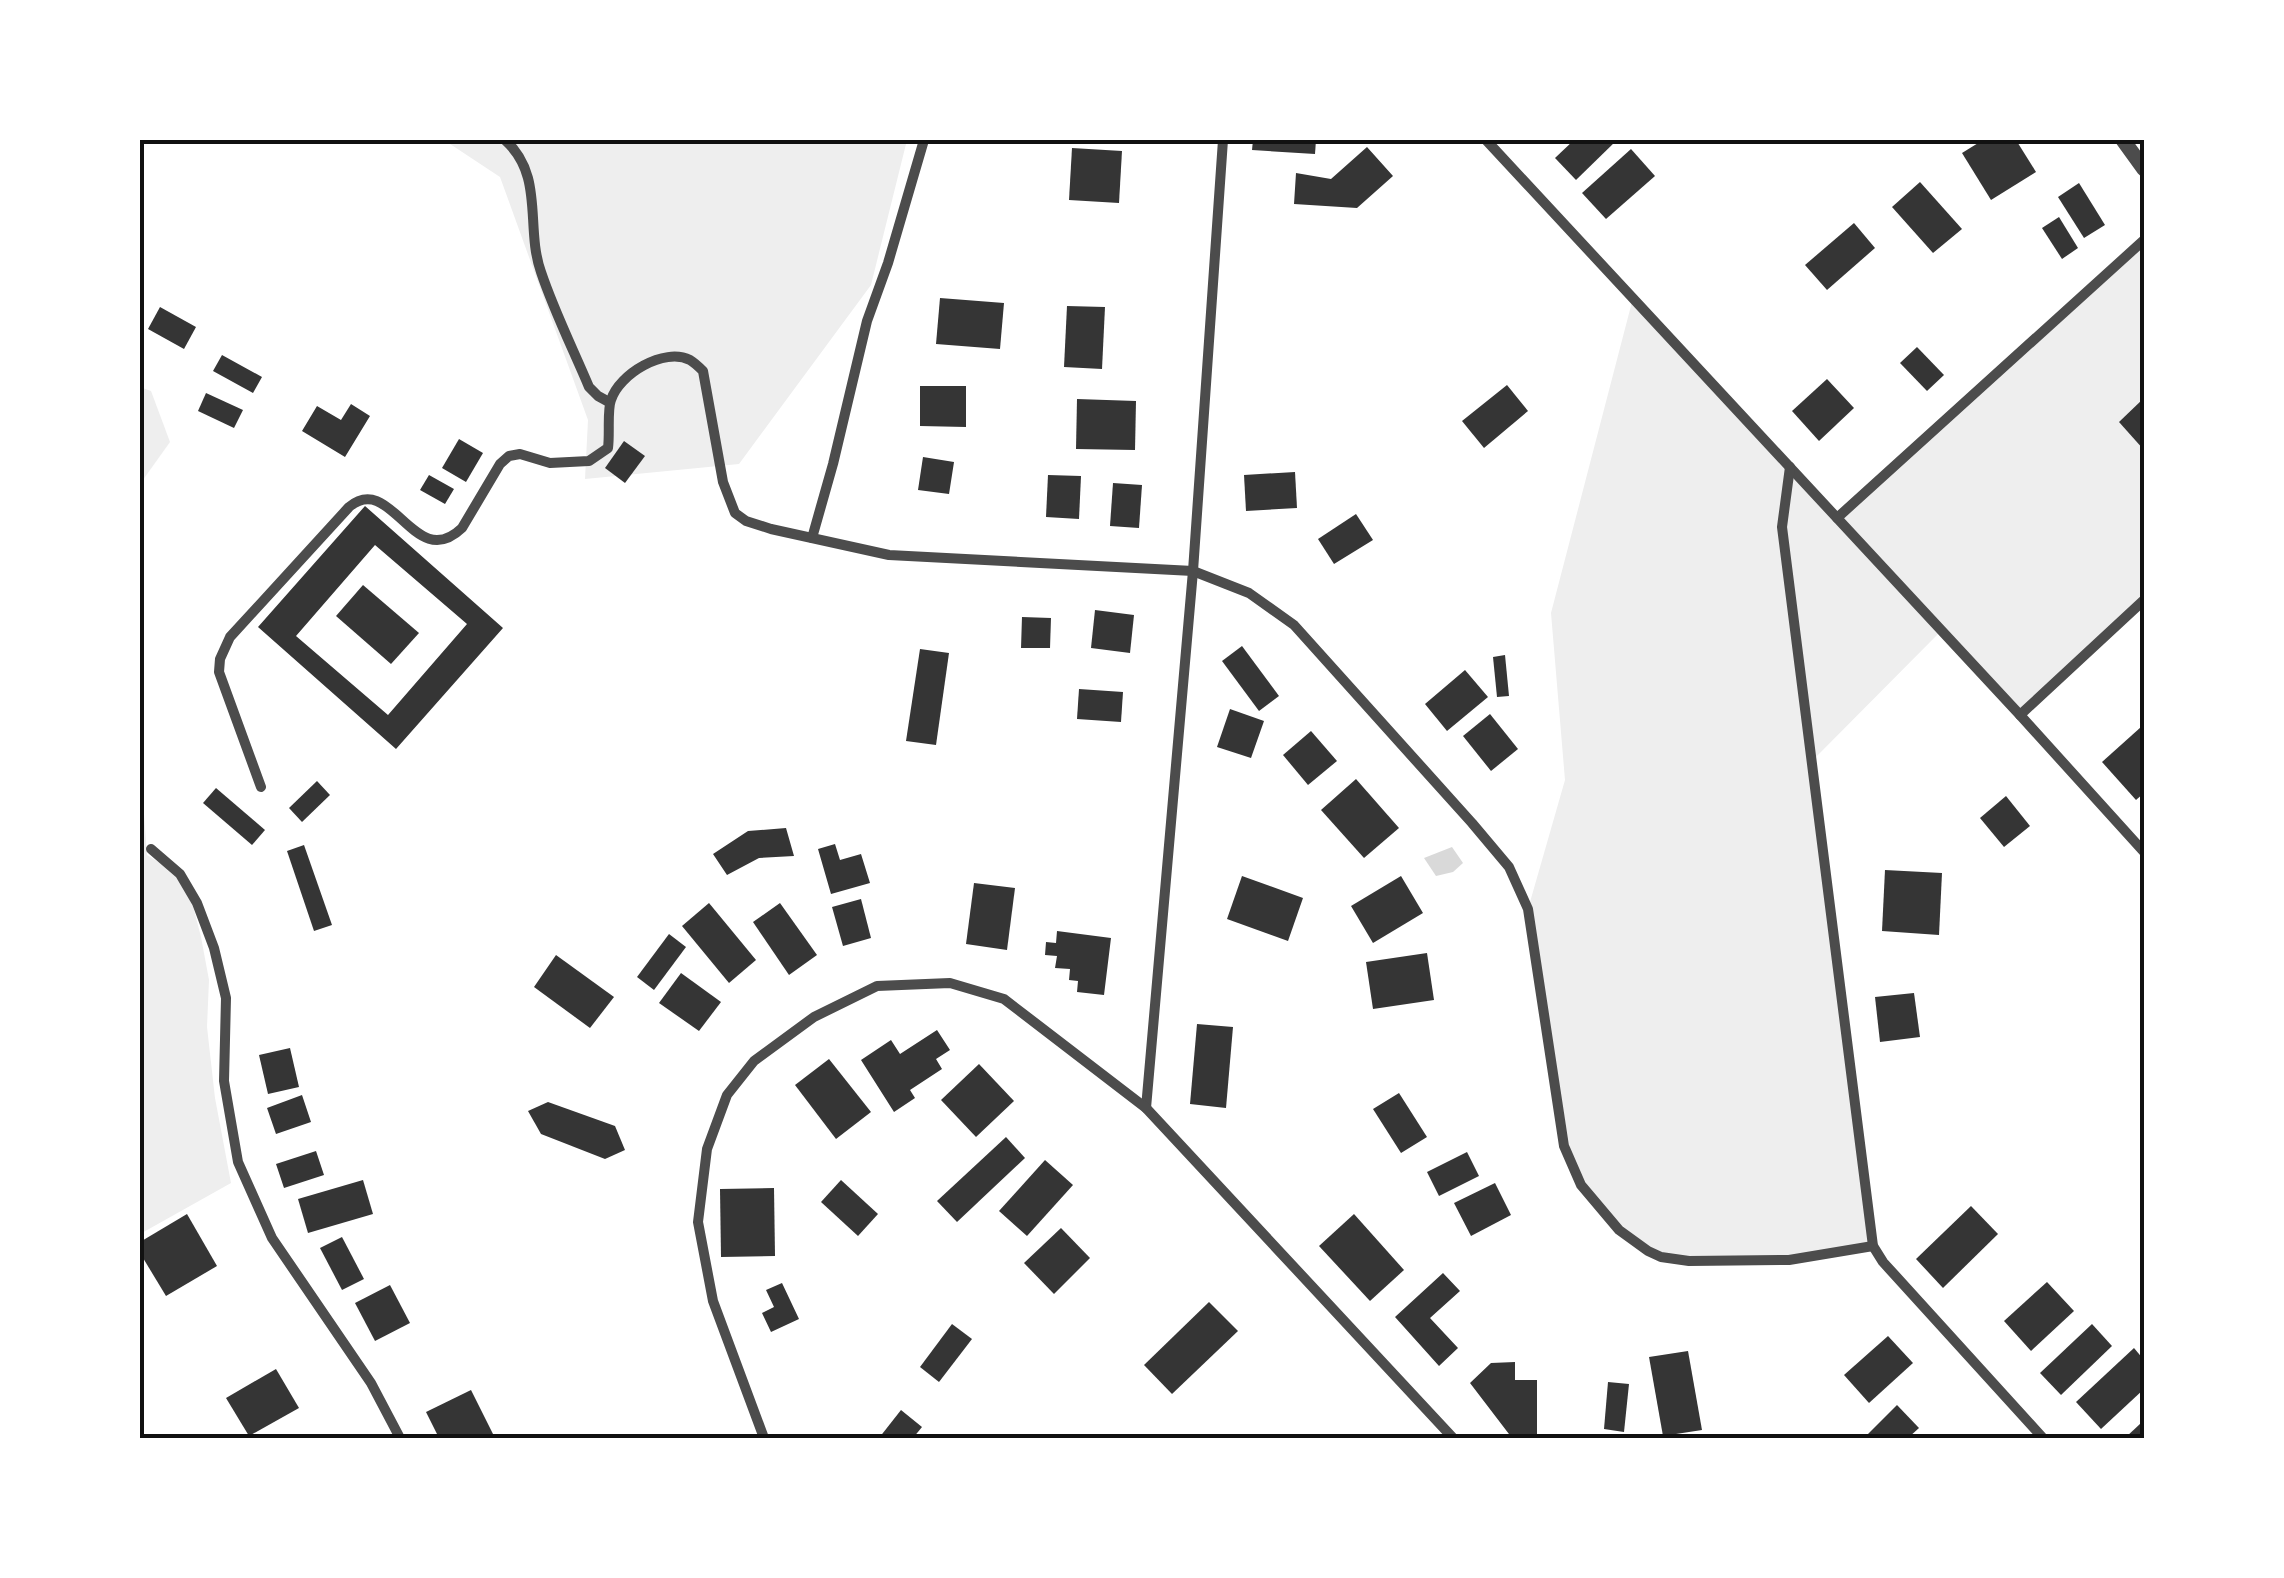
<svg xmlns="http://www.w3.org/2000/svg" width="2284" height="1578" viewBox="0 0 2284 1578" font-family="Georgia,serif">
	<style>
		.green { fill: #eee }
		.water { fill: #d9d9d9 }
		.building { fill: #353535; fill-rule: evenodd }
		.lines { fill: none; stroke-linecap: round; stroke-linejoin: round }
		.minor { stroke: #4c4c4c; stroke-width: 10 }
		.tertiary { stroke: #4c4c4c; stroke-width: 15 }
		.neatline { fill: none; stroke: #111; stroke-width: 4 }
	</style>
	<rect width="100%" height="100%" fill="#fff"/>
	<g class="green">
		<polygon points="444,140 907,140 871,285 739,464 585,479 588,420 500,177"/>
		<polygon points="2144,240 2144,601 2020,715 1941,631 1812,761 1873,1246 1818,1256 1672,1260 1619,1230 1574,1172 1528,909 1565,780 1551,613 1633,298 1837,518"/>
		<polygon points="140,387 151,391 170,442 140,484"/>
		<polygon points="140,759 147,855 176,873 193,906 201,937 209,980 207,1027 215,1098 231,1183 140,1234"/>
	</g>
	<polygon class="water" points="1452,847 1463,863 1453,872 1436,876 1424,858"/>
	<g class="building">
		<polygon points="1253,140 1316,140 1315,154 1252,150"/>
		<polygon points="1574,140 1617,140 1576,180 1555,158"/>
		<polygon points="1983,140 2016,140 2036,172 1991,200 1962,153"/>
		<polygon points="1367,147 1393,176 1357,208 1294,204 1296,173 1331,179"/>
		<polygon points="1072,148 1122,151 1119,203 1069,200"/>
		<polygon points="1631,149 1655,176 1606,219 1582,193"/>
		<polygon points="1920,182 1962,229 1933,253 1892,207"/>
		<polygon points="2079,183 2105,225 2084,238 2058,197"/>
		<polygon points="2059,217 2078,248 2062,259 2042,228"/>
		<polygon points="1854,223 1875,248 1827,290 1805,265"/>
		<polygon points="940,298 1004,303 1000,349 936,344"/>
		<polygon points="1067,306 1105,307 1102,369 1064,367"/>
		<polygon points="160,307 196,327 184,349 148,329"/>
		<polygon points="1917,347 1944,375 1927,391 1900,363"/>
		<polygon points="222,355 262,377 253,393 213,371"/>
		<polygon points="1827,379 1854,408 1819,441 1792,411"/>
		<polygon points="1507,385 1528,411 1484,448 1462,421"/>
		<polygon points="920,386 966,386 966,427 920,426"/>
		<polygon points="206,393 243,410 234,428 198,411"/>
		<polygon points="2144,398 2144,450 2119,422"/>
		<polygon points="1077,399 1136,401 1135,450 1076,449"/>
		<polygon points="351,404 370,416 345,457 302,431 317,406 341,420"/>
		<polygon points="459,439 483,453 466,482 442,468"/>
		<polygon points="624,441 645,456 625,483 605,468"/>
		<polygon points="923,457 954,462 949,494 918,490"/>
		<polygon points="1295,472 1297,508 1246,511 1244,475"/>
		<polygon points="429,475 454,489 445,504 420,490"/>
		<polygon points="1048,475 1081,476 1079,519 1046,517"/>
		<polygon points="1113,483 1142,485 1139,528 1110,526"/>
		<path d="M365,506L503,628L396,749L258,627ZM375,545L467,624L388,715L296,636Z"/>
		<polygon points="1356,514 1373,540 1334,564 1318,539"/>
		<polygon points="363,585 419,633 391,664 336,616"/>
		<polygon points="1095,610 1134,615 1130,653 1091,648"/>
		<polygon points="1022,617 1051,618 1050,648 1021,648"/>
		<polygon points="1242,646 1279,696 1259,711 1222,661"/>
		<polygon points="920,649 949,653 936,745 906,741"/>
		<polygon points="1505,655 1509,696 1497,697 1493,657"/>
		<polygon points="1465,670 1488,697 1447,731 1425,704"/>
		<polygon points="1079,689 1123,692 1121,722 1077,719"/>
		<polygon points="1230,709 1264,721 1251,758 1217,747"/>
		<polygon points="1490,714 1518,749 1491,771 1463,736"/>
		<polygon points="2141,727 2144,730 2144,793 2136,800 2102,762"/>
		<polygon points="1311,731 1337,761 1308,785 1283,755"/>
		<polygon points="1356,779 1399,828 1364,858 1321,810"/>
		<polygon points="317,781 330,795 302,822 289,808"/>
		<polygon points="216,788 265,830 252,845 203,803"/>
		<polygon points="2006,796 2030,826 2004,847 1980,818"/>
		<polygon points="786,828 794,856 759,858 727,875 713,854 748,831"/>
		<polygon points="835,844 840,860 861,854 870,883 831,894 818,849"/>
		<polygon points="304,845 332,925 314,931 287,851"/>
		<polygon points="1885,870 1942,873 1939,935 1882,931"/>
		<polygon points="1242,876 1303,898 1288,941 1227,919"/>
		<polygon points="1401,876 1423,913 1373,943 1351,906"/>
		<polygon points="974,883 1015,888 1007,950 966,944"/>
		<polygon points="861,899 871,938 843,946 832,907"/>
		<polygon points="709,903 756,960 729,983 682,926"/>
		<polygon points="780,903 817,955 789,975 753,922"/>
		<polygon points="1057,931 1111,938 1104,995 1077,992 1078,981 1069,980 1070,969 1055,968 1057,956 1045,955 1046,942 1056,943"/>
		<polygon points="669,934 686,947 654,990 637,977"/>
		<polygon points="1427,953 1434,1000 1373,1009 1366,962"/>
		<polygon points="556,955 614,997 590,1028 534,987"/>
		<polygon points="681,973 721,1002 699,1031 659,1003"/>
		<polygon points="1914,993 1920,1037 1880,1042 1875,997"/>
		<polygon points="1197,1024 1233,1027 1226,1108 1190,1104"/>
		<polygon points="937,1030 950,1050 936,1059 942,1069 910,1090 915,1098 894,1112 861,1060 891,1040 900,1054"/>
		<polygon points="290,1048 299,1087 268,1094 259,1055"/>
		<polygon points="829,1059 871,1112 836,1139 795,1085"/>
		<polygon points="979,1064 1014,1101 976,1137 941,1100"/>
		<polygon points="1399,1093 1427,1137 1401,1153 1373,1109"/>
		<polygon points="302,1095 311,1122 276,1134 267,1108"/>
		<polygon points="548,1102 615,1126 625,1150 605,1159 541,1134 528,1111"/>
		<polygon points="1006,1137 1025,1158 957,1222 937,1201"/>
		<polygon points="316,1151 324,1175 284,1188 276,1164"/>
		<polygon points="1467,1152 1479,1176 1439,1196 1427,1172"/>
		<polygon points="1045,1160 1073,1185 1027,1236 999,1211"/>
		<polygon points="363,1180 373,1214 308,1233 298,1199"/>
		<polygon points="841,1180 878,1214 858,1236 821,1202"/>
		<polygon points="1495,1183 1511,1215 1471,1236 1454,1203"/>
		<polygon points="774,1188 775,1256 721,1257 720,1189"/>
		<polygon points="1971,1206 1998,1234 1943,1288 1916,1259"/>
		<polygon points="187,1214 217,1266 166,1296 140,1253 140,1242"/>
		<polygon points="1354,1214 1404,1270 1370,1301 1319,1246"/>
		<polygon points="1061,1228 1090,1258 1054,1294 1024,1263"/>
		<polygon points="342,1237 364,1279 342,1290 320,1248"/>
		<polygon points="1443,1273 1460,1291 1430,1318 1458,1348 1439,1366 1395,1317"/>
		<polygon points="2047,1282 2074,1311 2031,1351 2004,1321"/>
		<polygon points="782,1283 799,1319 771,1332 762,1313 774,1307 766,1290"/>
		<polygon points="390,1285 410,1323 375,1341 355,1303"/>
		<polygon points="1209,1302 1238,1331 1172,1394 1144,1365"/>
		<polygon points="952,1324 972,1339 939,1382 920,1367"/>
		<polygon points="2092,1324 2112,1346 2061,1395 2040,1373"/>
		<polygon points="1888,1336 1913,1363 1869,1403 1844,1375"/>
		<polygon points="2134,1348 2144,1360 2144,1389 2101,1429 2076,1402"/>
		<polygon points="1688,1351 1702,1430 1663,1436 1649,1357"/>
		<polygon points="1515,1362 1515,1380 1537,1380 1537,1438 1512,1438 1470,1383 1491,1363"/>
		<polygon points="276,1369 299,1408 249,1436 226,1398"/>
		<polygon points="1608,1382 1629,1384 1624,1432 1604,1429"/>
		<polygon points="471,1390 495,1438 439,1438 426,1412"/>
		<polygon points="1897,1405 1919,1428 1908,1438 1864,1438"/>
		<polygon points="901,1410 922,1427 913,1438 879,1438"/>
		<polygon points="2141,1423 2144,1427 2144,1438 2125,1438"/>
	</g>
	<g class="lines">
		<g class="minor">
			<path d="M505,140C545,176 525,227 541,272C554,311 573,349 589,387L598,396L609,402"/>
			<polyline points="1486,140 2020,715 2144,852"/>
			<polyline points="1790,467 1782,527 1873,1246 1883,1262 2043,1438"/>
			<polyline points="1837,518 2144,240"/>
			<polyline points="812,538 833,464 867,321 888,263 924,140"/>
			<polyline points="2020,715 2144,600"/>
			<path d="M261,787L219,672L220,659L230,637L349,507C392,471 414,574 462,528L500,464L509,456L520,454L550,463L589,461L608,448C610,434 607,410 611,400C619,374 664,347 690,360C695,363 699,367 703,371L723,482L735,513L746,521L771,529L889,555L1193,571L1249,593L1294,625L1472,823L1509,867L1528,909L1564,1146L1581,1185L1619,1230L1648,1251L1661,1257L1689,1261L1789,1260L1873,1246"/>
			<polyline points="151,849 180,874 197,903 214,948 226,998 224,1081 238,1162 272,1238 371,1383 400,1438"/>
			<polyline points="1146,1108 1193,571 1223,140"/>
			<polyline points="764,1438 713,1301 698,1222 707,1149 727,1095 754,1061 814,1017 877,986 950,983 1004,999 1146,1108 1453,1438"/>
		</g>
		<polyline class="tertiary" points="2123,140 2144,169"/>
	</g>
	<rect width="2284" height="1578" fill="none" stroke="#ffffff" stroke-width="285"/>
	<rect x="142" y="142" width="2000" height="1294" class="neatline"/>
</svg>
